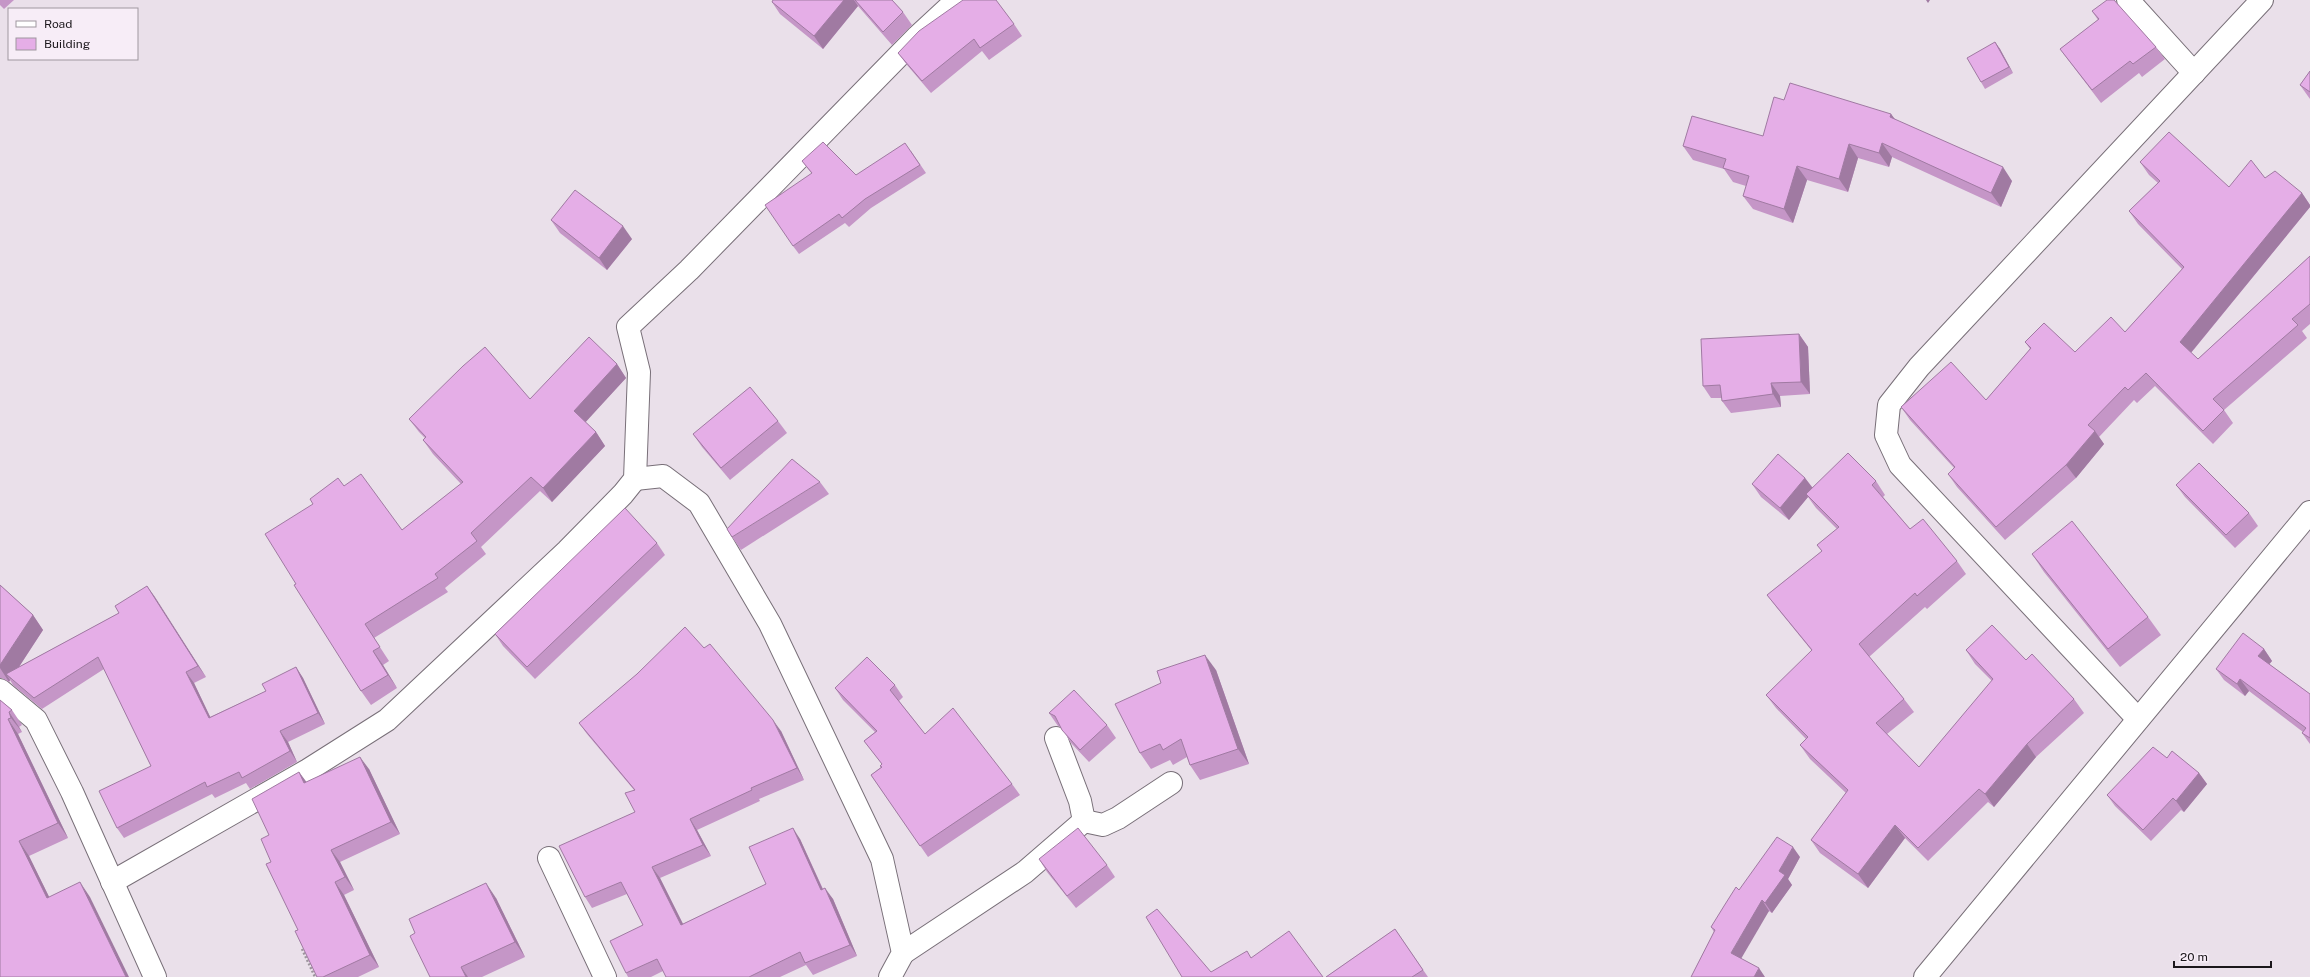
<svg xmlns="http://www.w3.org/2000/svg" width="2310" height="977" viewBox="0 0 2310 977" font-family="'Public Sans',sans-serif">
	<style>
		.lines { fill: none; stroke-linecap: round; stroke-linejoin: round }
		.street-casing { stroke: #786f78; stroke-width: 24 }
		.path { stroke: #9d959d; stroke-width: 2.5; stroke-dasharray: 2 2; stroke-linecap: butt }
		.street { stroke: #fff; stroke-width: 22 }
		.wall { fill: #c596c7 }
		.shaded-wall { fill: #a07aa2 }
		.building { fill: #e5aee7; stroke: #a07aa2 }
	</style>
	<rect width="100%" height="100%" fill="#eae0ea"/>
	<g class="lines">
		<g class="street-casing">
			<g id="street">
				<polyline points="2128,0 2194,73"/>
				<polyline points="635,479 663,476 699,503 770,624 882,859 903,953 890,977"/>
				<polyline points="0,690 36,720 72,792 155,977"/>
				<polyline points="2138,719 1900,465 1886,435 1889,405 1919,367 2262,0"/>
				<polyline points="1084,821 1103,825 1118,818 1171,783"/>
				<polyline points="549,858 605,977"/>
				<polyline points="112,882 308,770 387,720 567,551 623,494 635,479 639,372 628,327 689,270 918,36 957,0"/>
				<polyline points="903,953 1025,872 1084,821 1080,801 1056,738"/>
				<polyline points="1925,977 2310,512"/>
			</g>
		</g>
		<polyline class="path" points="302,949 315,977"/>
		<use href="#street" class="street"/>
	</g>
	<g class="wall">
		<polygon points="0,0 14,0 4,9 0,5"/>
		<polygon points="773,0 892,0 903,12 912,25 892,45 858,6 823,49 780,14 772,2"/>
		<polygon points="2092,11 2156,47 2165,59 2142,77 2139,73 2101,103 2069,61 2060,49 2098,20"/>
		<polygon points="1014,24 1022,36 989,60 982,51 931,93 907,65 898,53"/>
		<polygon points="1995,42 2000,49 2013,73 1985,89 1981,82"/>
		<polygon points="2310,71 2310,99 2300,85"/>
		<polygon points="1784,100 1891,114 1895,120 2012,181 2001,207 1892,157 1889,167 1858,158 1848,192 1807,180 1793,223 1753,209 1743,196 1746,186 1733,182 1724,169 1693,160 1683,146 1763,136"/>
		<polygon points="911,151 926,173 871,208 849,227 845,223 799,254 793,246 812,174 802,161 856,175"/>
		<polygon points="2140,162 2229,187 2265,178 2302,193 2310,205 2310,207 2191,353 2198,359 2310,256 2310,324 2302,331 2307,338 2224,410 2233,423 2213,444 2155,386 2137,403 2134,400 2099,437 2104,444 2076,478 2005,540 1957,487 1948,474 1954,468 1910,420 1901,407 1986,400 2030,349 2025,342 2075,352 2125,332 2182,269 2138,224 2129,211 2158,183 2149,175"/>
		<polygon points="551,220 632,239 607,270 560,233"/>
		<polygon points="1799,334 1808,347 1810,394 1780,396 1781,407 1731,413 1722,401 1722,398 1711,398 1703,386"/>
		<polygon points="617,364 626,378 585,422 596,432 605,446 552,502 540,491 481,547 486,554 445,588 448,592 374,638 389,661 383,665 397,688 371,705 361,691 296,584 344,486 402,530 461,484 433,454 423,440 425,438 419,432 409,419 530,399"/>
		<polygon points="778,421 787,433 730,480 702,447 693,434"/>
		<polygon points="1805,478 1813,488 1876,481 1885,495 1883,497 1910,529 1957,561 1966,574 1927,609 1925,607 1869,657 1904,699 1914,712 1887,734 1919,767 1992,681 1975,664 1966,650 2026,660 2074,699 2084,713 2036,757 1994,807 1988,802 1928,861 1905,838 1868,888 1820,853 1811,840 1846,793 1810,759 1800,745 1806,739 1776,708 1766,695 1812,651 1777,608 1767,595 1822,551 1817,545 1837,529 1816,508 1808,497 1789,520 1761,497 1752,484"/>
		<polygon points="820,482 829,494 741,550 732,537"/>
		<polygon points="2176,485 2249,513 2258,526 2235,548 2185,497"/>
		<polygon points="657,543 665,555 535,679 503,646 495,634"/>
		<polygon points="2032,554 2148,617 2161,635 2120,667 2044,572"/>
		<polygon points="0,585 33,615 43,630 19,667 119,613 147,586 206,677 194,683 210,717 266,691 296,667 303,678 325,724 288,742 297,762 250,789 246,783 215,798 212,794 124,838 117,828 151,766 104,669 42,709 13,685 10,680 9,682 2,678 0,678"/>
		<polygon points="2264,649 2272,661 2269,664 2310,694 2310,744 2302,733 2303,732 2249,691 2245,696 2224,680 2216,669"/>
		<polygon points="1216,670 1249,764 1200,780 1190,765 1187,757 1173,765 1170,760 1151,769 1140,753"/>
		<polygon points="895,685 903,697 899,701 925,734 1012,784 1020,795 928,857 871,775 881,767 882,764 864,741 875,732 843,700 835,688"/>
		<polygon points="0,700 12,710 22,725 19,727 22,732 18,734 68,838 29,856 49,897 90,897 0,977"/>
		<polygon points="1049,713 1107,725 1116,738 1089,762 1071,743 1061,727 1058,726"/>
		<polygon points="579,723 781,731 804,780 759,799 760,801 697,830 711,856 660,878 683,924 766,884 800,839 823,889 833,899 857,956 813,975 806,965 780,977 666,977 663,971 651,977 628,977 626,973 643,925 627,894 592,908 585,897 635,812 634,790 587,734"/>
		<polygon points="2167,758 2199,773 2207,784 2184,812 2181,810 2151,841 2115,806 2107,795"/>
		<polygon points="369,769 400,834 340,862 354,890 344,895 379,967 358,977 317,977 271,862 269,835 299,772 306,782"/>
		<polygon points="1800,857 1788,879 1792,885 1772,913 1769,911 1691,977 1714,932 1711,927 1739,890"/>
		<polygon points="1039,859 1107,865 1115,877 1076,908 1047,872"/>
		<polygon points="496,898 525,957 482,977 430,977 415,933"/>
		<polygon points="1395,929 1428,977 1326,977"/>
	</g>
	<g class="shaded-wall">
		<polygon points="844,0 854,0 858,6 823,49 814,36"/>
		<polygon points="1926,0 1930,0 1928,3"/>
		<polygon points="1995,42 2000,49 2013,73 2009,67"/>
		<polygon points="1891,114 1901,127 1890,117"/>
		<polygon points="1882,143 1892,157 1889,167 1879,153"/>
		<polygon points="1849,144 1858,158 1848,192 1839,179"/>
		<polygon points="1797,166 1807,180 1793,223 1784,209"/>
		<polygon points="2003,167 2012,181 2001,207 1991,193"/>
		<polygon points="2302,193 2310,205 2310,207 2189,355 2180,342"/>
		<polygon points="623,226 632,239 607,270 599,258"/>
		<polygon points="1799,334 1808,347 1810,394 1801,382"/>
		<polygon points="617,364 626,378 583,425 574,411"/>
		<polygon points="1771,383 1780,396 1781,407 1773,394"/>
		<polygon points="2095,431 2104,444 2076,478 2066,465"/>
		<polygon points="596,432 605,446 552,502 543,488"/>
		<polygon points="1805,478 1814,490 1806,494 1808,497 1789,520 1780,508"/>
		<polygon points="147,586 155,597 206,677 198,666"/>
		<polygon points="33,615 43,630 11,679 6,674 10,680 9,682 0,668 0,665"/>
		<polygon points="2264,649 2272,661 2266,668 2258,656"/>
		<polygon points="373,651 383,665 397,688 388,675"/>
		<polygon points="1205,655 1216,670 1249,764 1238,749"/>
		<polygon points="296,667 303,678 325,724 318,713"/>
		<polygon points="186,672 194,683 216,729 209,718"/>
		<polygon points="2240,679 2249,691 2245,696 2237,684"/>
		<polygon points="9,712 19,727 22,732 11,718"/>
		<polygon points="8,719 18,734 68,838 58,823"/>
		<polygon points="773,720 781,731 804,780 797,768"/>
		<polygon points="280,731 288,742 297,762 290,751"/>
		<polygon points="2027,744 2036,757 1994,807 1985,794"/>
		<polygon points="360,757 369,769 400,834 391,822"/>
		<polygon points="299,772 308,784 304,783"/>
		<polygon points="2199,773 2207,784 2184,812 2176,801"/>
		<polygon points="690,819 697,830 711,856 703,845"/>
		<polygon points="1895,825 1905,838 1868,888 1858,874"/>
		<polygon points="793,828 800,839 828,901 821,890"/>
		<polygon points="19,841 29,856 57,913 47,898"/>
		<polygon points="1793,847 1800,857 1788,879 1792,885 1772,913 1765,903 1779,871"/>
		<polygon points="331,850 340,862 354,890 345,877"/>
		<polygon points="652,867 660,878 689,936 681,925"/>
		<polygon points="80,882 90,897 129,977 126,977"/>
		<polygon points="335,882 344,895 379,967 370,955"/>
		<polygon points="486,883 496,898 525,957 515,942"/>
		<polygon points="825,888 833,899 857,956 850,945"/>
		<polygon points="1762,900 1769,911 1738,964 1731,953"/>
		<polygon points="461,967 468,977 466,977"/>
		<polygon points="1759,968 1765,977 1754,977"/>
	</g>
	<g class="building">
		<polygon points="773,0 844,0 814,36 772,2"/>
		<polygon points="855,0 892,0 903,12 883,32"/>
		<polygon points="963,0 996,0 1014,24 980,48 974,39 922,81 898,53 919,31"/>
		<polygon points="2107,0 2114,0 2156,47 2133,64 2130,61 2092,90 2060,49 2099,19 2092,11"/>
		<polygon points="1995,42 2009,67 1981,82 1967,58"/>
		<polygon points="2310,71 2310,92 2300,85"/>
		<polygon points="1790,83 1891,114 1890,117 2003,167 1991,193 1882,143 1879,153 1849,144 1839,179 1797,166 1784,209 1743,196 1749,176 1723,168 1726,159 1683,146 1692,116 1763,136 1774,97 1784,100"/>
		<polygon points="2169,132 2229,187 2251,160 2265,178 2275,171 2302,193 2180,342 2198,359 2310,256 2310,304 2292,319 2298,325 2213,399 2224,410 2203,431 2146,373 2128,390 2125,387 2088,425 2095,431 2066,465 1996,527 1948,474 1955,467 1901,407 1951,362 1986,400 2031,348 2025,342 2044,323 2075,352 2111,317 2125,332 2184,267 2129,211 2160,181 2140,162"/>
		<polygon points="823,142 856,175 905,143 920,165 865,199 842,218 839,214 793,246 765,205 812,173 802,161"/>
		<polygon points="575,190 623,226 599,258 551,220"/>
		<polygon points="1799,334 1801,382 1771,383 1773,394 1722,401 1720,385 1703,386 1701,339"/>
		<polygon points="589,337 617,364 574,411 596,432 543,488 531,477 471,533 477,541 435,574 438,578 365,624 380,647 373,651 388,675 361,691 294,585 296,584 265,534 313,504 310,499 338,478 344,486 361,474 402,530 463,482 423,440 426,437 409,419 463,366 485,347 530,399"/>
		<polygon points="750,387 778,421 721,468 693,434"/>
		<polygon points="1848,453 1876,481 1872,485 1910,529 1923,519 1957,561 1917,596 1915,593 1859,644 1904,699 1876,723 1919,767 1993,679 1966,650 1992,625 2026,660 2032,654 2074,699 2027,744 1985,794 1979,789 1918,848 1895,825 1858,874 1811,840 1848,790 1800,745 1808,737 1766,695 1812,650 1767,595 1822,551 1817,545 1839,527 1806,494"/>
		<polygon points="1778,454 1805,478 1780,508 1752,484"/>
		<polygon points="792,459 820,482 732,537 727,529"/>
		<polygon points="2199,463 2249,513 2226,535 2176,485"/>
		<polygon points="625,508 657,543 527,667 495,634"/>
		<polygon points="2072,521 2148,617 2108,649 2032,554"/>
		<polygon points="0,585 33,615 0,665"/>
		<polygon points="147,586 198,666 186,672 209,718 266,691 262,684 296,667 318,713 280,731 290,751 242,778 239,772 207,787 205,782 117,828 99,791 151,766 98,657 34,698 6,674 119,613 115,606"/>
		<polygon points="685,627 704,648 710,644 773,720 797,768 751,788 752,790 690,819 703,845 652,867 681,925 766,884 749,847 793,828 821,890 825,888 850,945 805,963 800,952 749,977 666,977 657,959 626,973 610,941 643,925 621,882 585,897 559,846 635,812 625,793 635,790 579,723 637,674"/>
		<polygon points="2243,633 2264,649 2258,656 2310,694 2310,738 2302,733 2306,728 2240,679 2237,684 2216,669"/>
		<polygon points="1205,655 1238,749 1190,765 1181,739 1163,750 1160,744 1140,753 1115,704 1161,683 1157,671"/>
		<polygon points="867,657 895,685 890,690 925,734 953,708 1012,784 920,846 871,775 882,767 880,766 882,764 864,741 877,731 835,688"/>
		<polygon points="1074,690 1107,725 1080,750 1062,730 1055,716 1049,713"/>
		<polygon points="0,700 12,710 9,712 11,718 8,719 58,823 19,841 47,898 80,882 126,977 0,977"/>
		<polygon points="2153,747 2167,758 2172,751 2199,773 2176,801 2173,798 2143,830 2107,795"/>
		<polygon points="360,757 391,822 331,850 345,877 335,882 370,955 323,977 317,977 295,931 298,930 266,864 271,862 261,839 269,835 252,799 299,772 304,783"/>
		<polygon points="1078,828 1107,865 1067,896 1039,859"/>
		<polygon points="1777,837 1793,847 1779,871 1785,875 1765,903 1762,900 1731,953 1759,968 1754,977 1691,977 1715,930 1711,927 1724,906 1736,887 1739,890"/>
		<polygon points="486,883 515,942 461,967 466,977 430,977 410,936 415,933 409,919"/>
		<polygon points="1157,909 1211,972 1247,951 1251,958 1289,931 1323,977 1182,977 1146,917"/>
		<polygon points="1395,929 1423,970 1412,977 1326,977"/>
	</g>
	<rect x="8" y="8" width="130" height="52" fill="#f7edf7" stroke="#9f979f"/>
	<rect x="16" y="21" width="20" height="6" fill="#ffffff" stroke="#9f979f"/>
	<text x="44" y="28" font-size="12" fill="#1b171b">Road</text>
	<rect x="16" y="38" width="20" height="12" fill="#e5aee7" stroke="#9f979f"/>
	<text x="44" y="48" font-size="12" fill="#1b171b">Building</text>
	<path d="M2174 961v6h97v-6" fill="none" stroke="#1b171b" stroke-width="2"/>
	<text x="2180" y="961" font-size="12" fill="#1b171b" stroke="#f7edf7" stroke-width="3" paint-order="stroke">20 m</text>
</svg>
